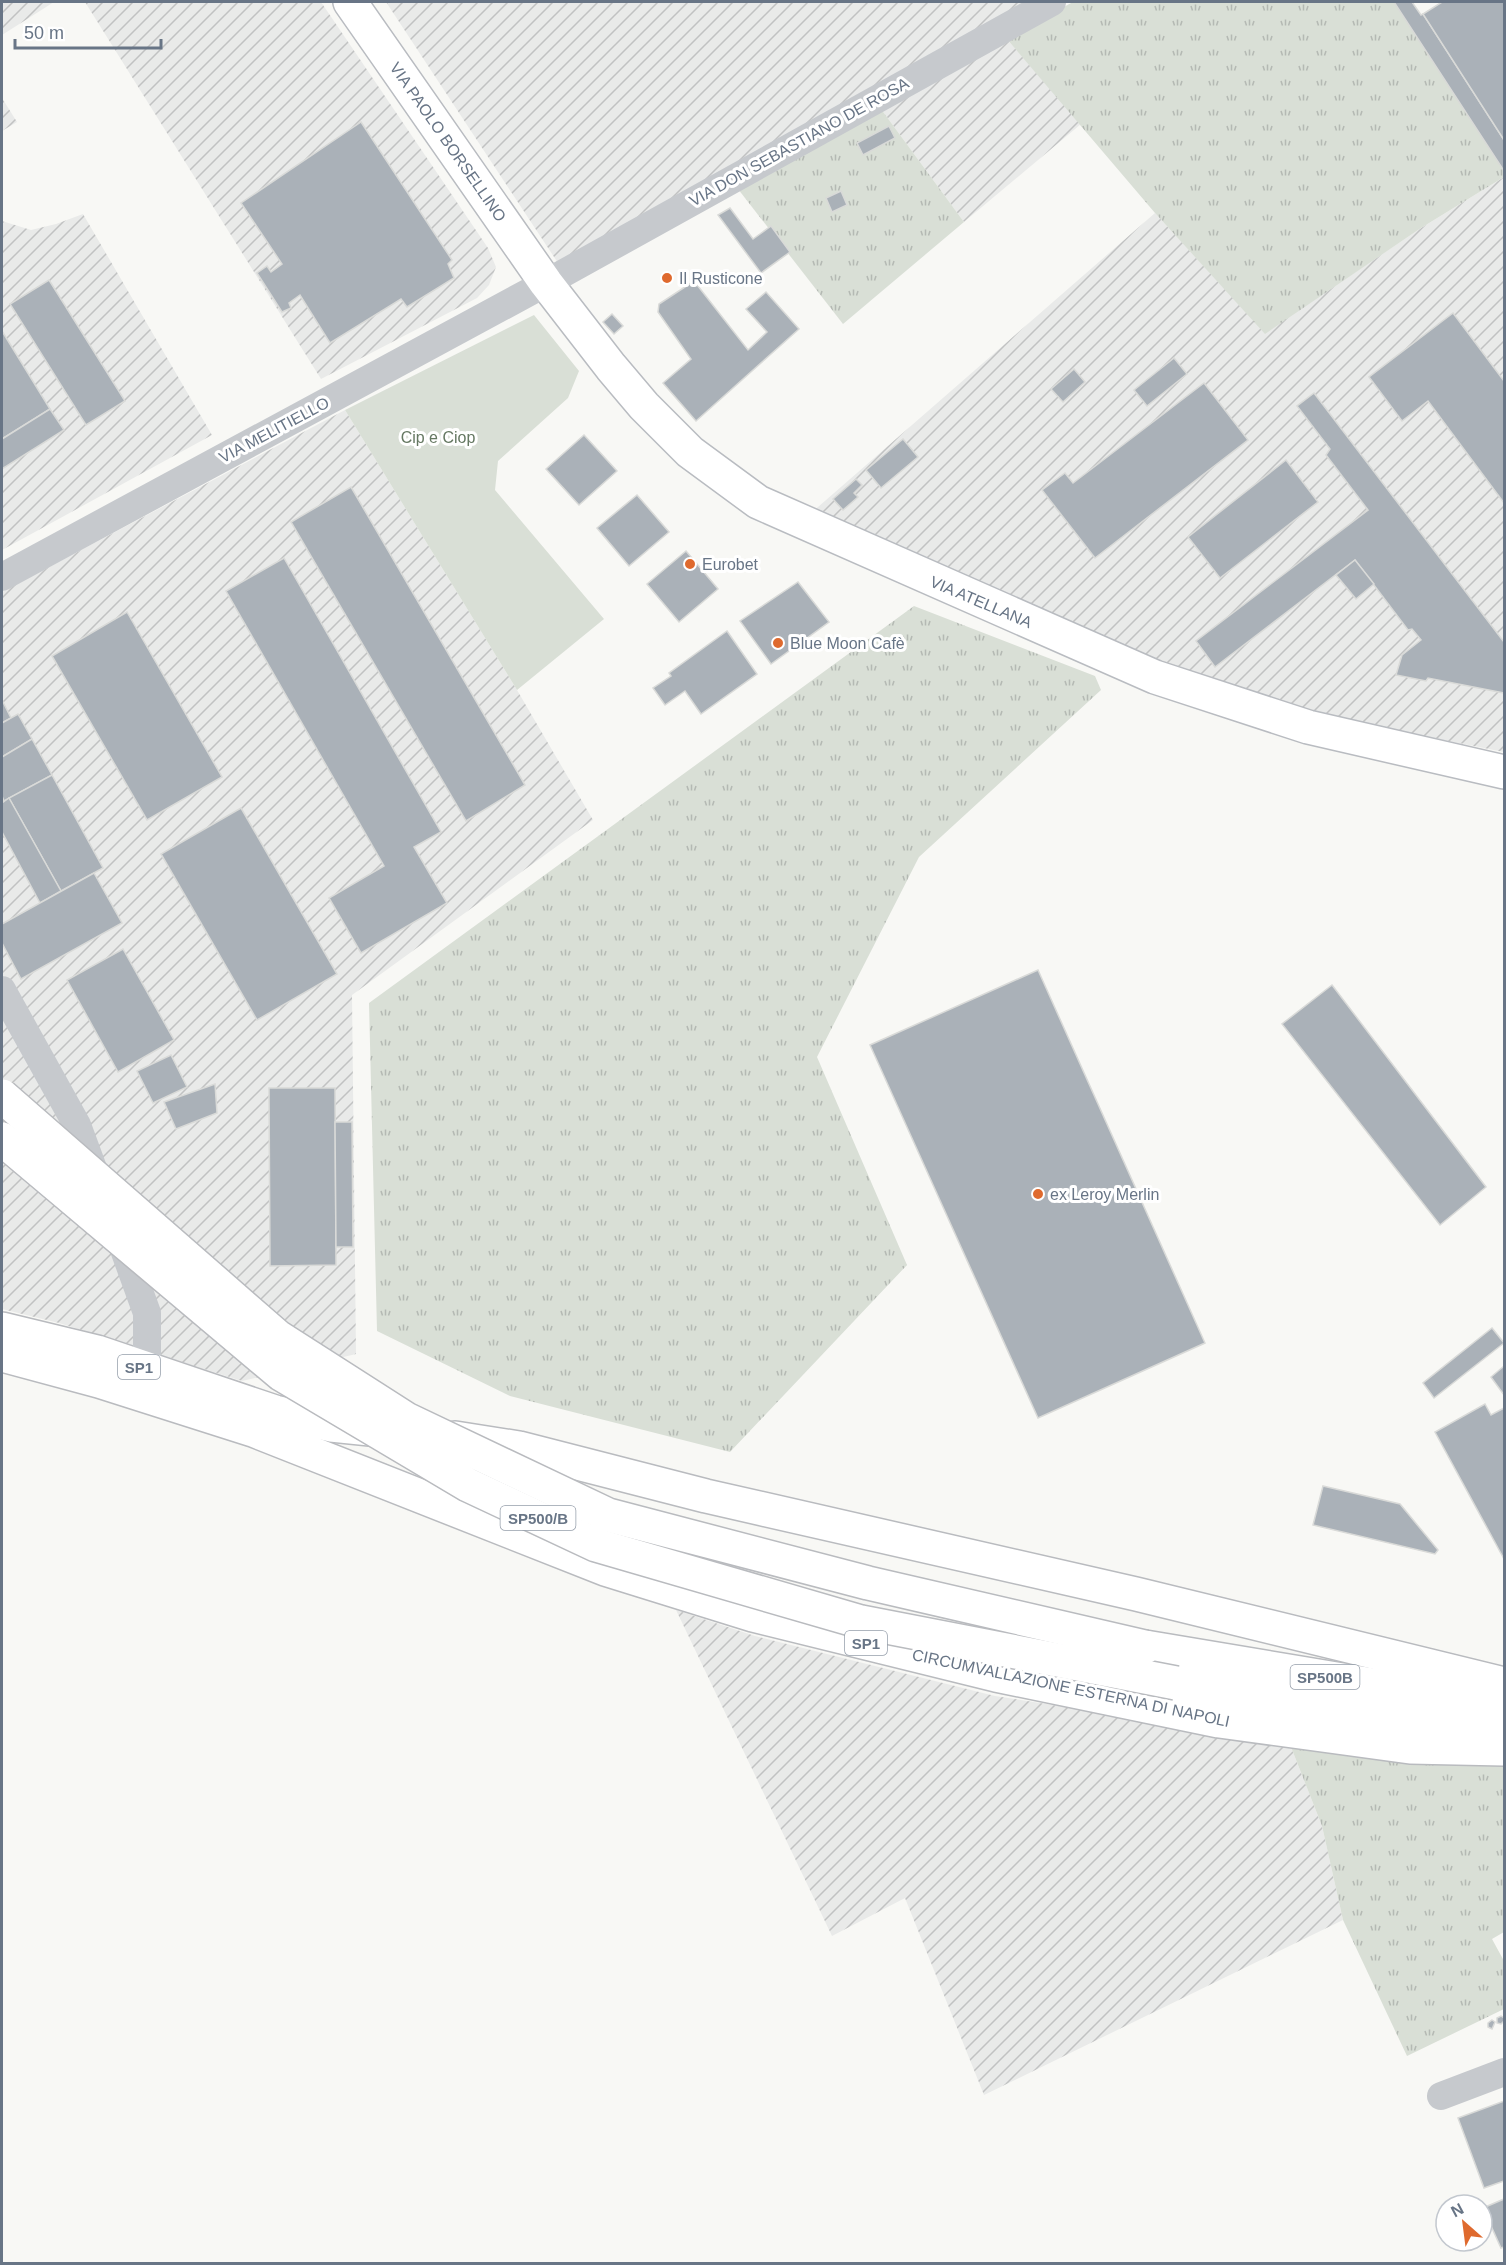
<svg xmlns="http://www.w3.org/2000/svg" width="1506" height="2265" viewBox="0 0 1506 2265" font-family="Helvetica,sans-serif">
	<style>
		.industrial { fill: url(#industrial-furrows) }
		.grass { fill: url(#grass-tufts) }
		.green { fill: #d9dfd6 }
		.building { fill: #aab1b8; stroke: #d9dad8; stroke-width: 1.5 }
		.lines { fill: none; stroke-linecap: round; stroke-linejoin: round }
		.major-casing { stroke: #b9bcc1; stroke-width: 36 }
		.highway-casing { stroke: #b9bbbf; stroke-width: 36 }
		.minor { stroke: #c6c9cd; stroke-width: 28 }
		.major { stroke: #fff; stroke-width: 33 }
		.highway { stroke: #fff; stroke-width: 33 }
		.highway-bridge-casing { stroke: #b9bbbf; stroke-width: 36; stroke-linecap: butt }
		.highway-bridge { stroke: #fff; stroke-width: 33 }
		.poi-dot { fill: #df6a2e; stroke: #fff; stroke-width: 2 }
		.labels { text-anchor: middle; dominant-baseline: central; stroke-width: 6; stroke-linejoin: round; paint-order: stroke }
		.shield { fill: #fff; stroke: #959eaa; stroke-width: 1.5 }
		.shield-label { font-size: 15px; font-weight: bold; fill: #687586 }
		.street-label { font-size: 16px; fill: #687586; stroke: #fff }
		.poi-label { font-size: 16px; fill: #687586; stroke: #fff; text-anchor: start }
		.park-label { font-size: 16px; fill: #657862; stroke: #fff }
	</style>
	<defs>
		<pattern id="industrial-furrows" width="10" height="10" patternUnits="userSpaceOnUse" patternTransform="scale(1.5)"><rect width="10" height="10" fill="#e9eae9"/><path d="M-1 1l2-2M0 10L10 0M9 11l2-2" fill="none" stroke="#c1c2c2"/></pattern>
		<pattern id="grass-tufts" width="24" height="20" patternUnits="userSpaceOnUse" patternTransform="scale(1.5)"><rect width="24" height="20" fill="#d9dfd6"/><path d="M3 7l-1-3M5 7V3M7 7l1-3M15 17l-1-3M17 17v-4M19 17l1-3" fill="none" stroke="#b4b9b3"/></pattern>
	</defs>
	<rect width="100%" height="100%" fill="#f8f8f5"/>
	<g class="industrial">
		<polygon points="2,2 54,2 2,35"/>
		<polygon points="85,2 321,2 488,248 496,267 489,285 477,298 321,379"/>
		<polygon points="386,2 1025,2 558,263"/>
		<polygon points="1006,38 1081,124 964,222 881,109"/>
		<polygon points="2,98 17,122 2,131"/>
		<polygon points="1504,177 1504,752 1313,714 1166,669 810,514 1155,213 1265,333 1421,228"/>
		<polygon points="83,214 212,435 2,550 2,221 31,230 56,224"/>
		<polygon points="345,410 517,690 593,820 352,995 356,1354 242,1381 59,1323 2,1309 2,592"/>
		<polygon points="676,1610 755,1636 995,1696 1289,1742 1322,1826 1343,1920 984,2095 905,1898 832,1936"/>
	</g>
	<g class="grass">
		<polygon points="1073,2 1398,2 1504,163 1504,177 1421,228 1265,334 1155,213 1006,38"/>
		<polygon points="881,109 964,222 843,324 738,189"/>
		<polygon points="914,606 1095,676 1101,690 919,857 817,1057 907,1265 730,1452 510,1396 377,1331 369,1003"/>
		<polygon points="1289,1742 1504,1759 1504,1932 1492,1939 1504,1961 1504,2009 1407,2056 1343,1920 1322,1826"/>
	</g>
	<polygon class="green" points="534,315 579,371 568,398 498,461 495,490 604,619 517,690 345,410"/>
	<g class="building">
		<polygon points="1394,2 1412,2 1421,15 1423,14 1504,140 1504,171"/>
		<polygon points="1442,2 1504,2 1504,140 1423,14"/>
		<polygon points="361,122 452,260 448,264 454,278 407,307 401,299 330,343 300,295 289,303 291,308 282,312 257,273 267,266 271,272 282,264 241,203"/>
		<polygon points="889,126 895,138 863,155 857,143"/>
		<polygon points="841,191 847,205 832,212 826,198"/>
		<polygon points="730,208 753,239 771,226 790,252 761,273 718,215"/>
		<polygon points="49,280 125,401 86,425 10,304"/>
		<polygon points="694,281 748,350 767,332 746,309 766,292 799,329 696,421 663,383 691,359 658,312 659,304"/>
		<polygon points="1453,313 1504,381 1504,503 1428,401 1402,421 1369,377"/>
		<polygon points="612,314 623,326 614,334 603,322"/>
		<polygon points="2,331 50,409 2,439"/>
		<polygon points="1174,358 1187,374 1147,406 1134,390"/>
		<polygon points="1074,369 1085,382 1063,402 1051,389"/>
		<polygon points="1204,383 1248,440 1095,558 1042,490 1065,473 1073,483"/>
		<polygon points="1314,393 1504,642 1504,693 1428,678 1426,681 1396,675 1402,655 1421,640 1412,629 1408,630 1355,560 1215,667 1196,641 1368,510 1326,455 1330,449 1297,406"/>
		<polygon points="50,409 64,430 2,469 2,439"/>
		<polygon points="584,435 617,471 579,505 546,469"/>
		<polygon points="903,439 918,457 881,488 866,470"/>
		<polygon points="1286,460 1318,502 1220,578 1188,537"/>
		<polygon points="856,479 862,485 854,493 858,497 843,510 833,499"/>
		<polygon points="351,487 525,785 466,821 291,522"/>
		<polygon points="637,495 669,532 629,566 597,528"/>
		<polygon points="686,551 718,589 679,622 647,584"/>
		<polygon points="284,558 441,832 414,847 447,903 361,953 329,898 384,866 226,591"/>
		<polygon points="1355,560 1374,584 1356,599 1336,575"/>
		<polygon points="798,582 829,622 771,664 740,621"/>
		<polygon points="127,612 222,777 147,820 52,656"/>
		<polygon points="727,631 757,674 701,714 685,691 665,705 653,688 671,676 669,673"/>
		<polygon points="2,700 11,718 2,723"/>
		<polygon points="18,714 32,739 2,757 2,723"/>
		<polygon points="32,739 52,775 4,801 2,796 2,757"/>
		<polygon points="52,775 103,868 61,891 9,798"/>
		<polygon points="9,798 61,891 40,903 2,832 2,803"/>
		<polygon points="241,808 337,974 257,1020 161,854"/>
		<polygon points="94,873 122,923 21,979 2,943 2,924"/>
		<polygon points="123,949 174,1040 118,1072 67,980"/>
		<polygon points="1038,970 1205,1343 1038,1418 870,1045"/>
		<polygon points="1332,985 1486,1187 1440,1225 1282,1024"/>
		<polygon points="171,1055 187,1087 153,1103 137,1071"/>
		<polygon points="215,1084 217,1113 176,1129 164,1102"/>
		<polygon points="269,1088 335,1088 336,1265 270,1266"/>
		<polygon points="335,1122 352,1122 353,1247 336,1247"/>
		<polygon points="1492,1328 1504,1343 1434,1398 1423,1383"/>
		<polygon points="1504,1366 1504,1395 1491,1377"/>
		<polygon points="1485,1404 1491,1415 1504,1408 1504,1559 1435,1432"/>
		<polygon points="1323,1486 1400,1504 1438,1550 1435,1554 1313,1525"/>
		<polygon points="1501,2016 1504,2018 1504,2021 1501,2024 1497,2023 1497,2018"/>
		<polygon points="1492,2020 1495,2022 1492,2029 1488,2027 1488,2023"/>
		<polygon points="1504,2101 1504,2181 1484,2188 1458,2118"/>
		<polygon points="1504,2199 1504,2247 1501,2248 1483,2208"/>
	</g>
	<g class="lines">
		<g class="major-casing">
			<polyline id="major" points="350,2 546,283 611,367 644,406 690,452 758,502 1155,677 1308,727 1504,772"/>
		</g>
		<g class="highway-casing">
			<g id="highway">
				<polyline points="2,1329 97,1352 275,1412 331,1425 380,1430"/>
				<polyline points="2,1355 99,1381 253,1430 605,1569 753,1615 996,1675 1219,1721 1410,1747 1504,1749"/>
				<polyline points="455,1438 519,1448 706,1496 1136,1594 1504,1684"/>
				<polyline points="1145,1647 1504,1707"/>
				<polyline points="1176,1683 1504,1731"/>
			</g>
		</g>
		<g class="minor">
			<polyline points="2,577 546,283 1052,2"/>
			<polyline points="2,990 77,1125 98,1182"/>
			<polyline points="118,1233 147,1313 147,1370"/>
			<polyline points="1441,2096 1504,2072"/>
		</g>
		<use href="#major" class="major"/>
		<use href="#highway" class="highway"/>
		<g class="highway-bridge-casing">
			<g id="highway-bridge">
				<polyline points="2,1096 278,1337 406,1419 608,1515 868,1583 1145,1647"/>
				<polyline points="2,1139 281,1374 468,1485 596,1545 861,1622 1176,1683"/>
			</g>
		</g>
		<use href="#highway-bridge" class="highway-bridge"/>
	</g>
	<g class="poi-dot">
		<circle cx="667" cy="278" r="6"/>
		<circle cx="690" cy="564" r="6"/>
		<circle cx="778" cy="643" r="6"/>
		<circle cx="1038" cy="1194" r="6"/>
	</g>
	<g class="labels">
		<g class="shield">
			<rect x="118" y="1355" width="42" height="24" rx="4.5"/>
			<rect x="500.5" y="1506" width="75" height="24" rx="4.5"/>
			<rect x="845" y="1631" width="42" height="24" rx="4.5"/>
			<rect x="1290.5" y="1665" width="69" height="24" rx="4.5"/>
		</g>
		<g class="shield-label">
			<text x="139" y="1367">SP1</text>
			<text x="538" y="1518">SP500/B</text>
			<text x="866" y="1643">SP1</text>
			<text x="1325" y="1677">SP500B</text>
		</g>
		<g class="street-label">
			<text transform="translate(448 142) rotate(55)">VIA PAOLO BORSELLINO</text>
			<text transform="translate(799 142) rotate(-29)">VIA DON SEBASTIANO DE ROSA</text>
			<text transform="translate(274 430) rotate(-28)">VIA MELITIELLO</text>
			<text transform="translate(981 602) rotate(23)">VIA ATELLANA</text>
			<text transform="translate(1071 1688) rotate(12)">CIRCUMVALLAZIONE ESTERNA DI NAPOLI</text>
		</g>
		<g class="poi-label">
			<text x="679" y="278">Il Rusticone</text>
			<text x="702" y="564">Eurobet</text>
			<text x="790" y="643">Blue Moon Cafè</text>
			<text x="1050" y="1194">ex Leroy Merlin</text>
		</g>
		<g class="park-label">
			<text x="438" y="437">Cip e Ciop</text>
		</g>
	</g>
	<rect width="1506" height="2265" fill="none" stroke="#687586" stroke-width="6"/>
	<g transform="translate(1464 2223) rotate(332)"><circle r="28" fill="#ffffff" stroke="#c3c8cf" stroke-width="1.5"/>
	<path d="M0-4.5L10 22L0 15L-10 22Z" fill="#df6a2e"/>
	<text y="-9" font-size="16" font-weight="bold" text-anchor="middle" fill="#687586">N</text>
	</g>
	<path d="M15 39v9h146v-9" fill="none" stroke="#687586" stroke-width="3"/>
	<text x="24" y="39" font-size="18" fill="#687586" stroke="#ffffff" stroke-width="4.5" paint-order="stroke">50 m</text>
</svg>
